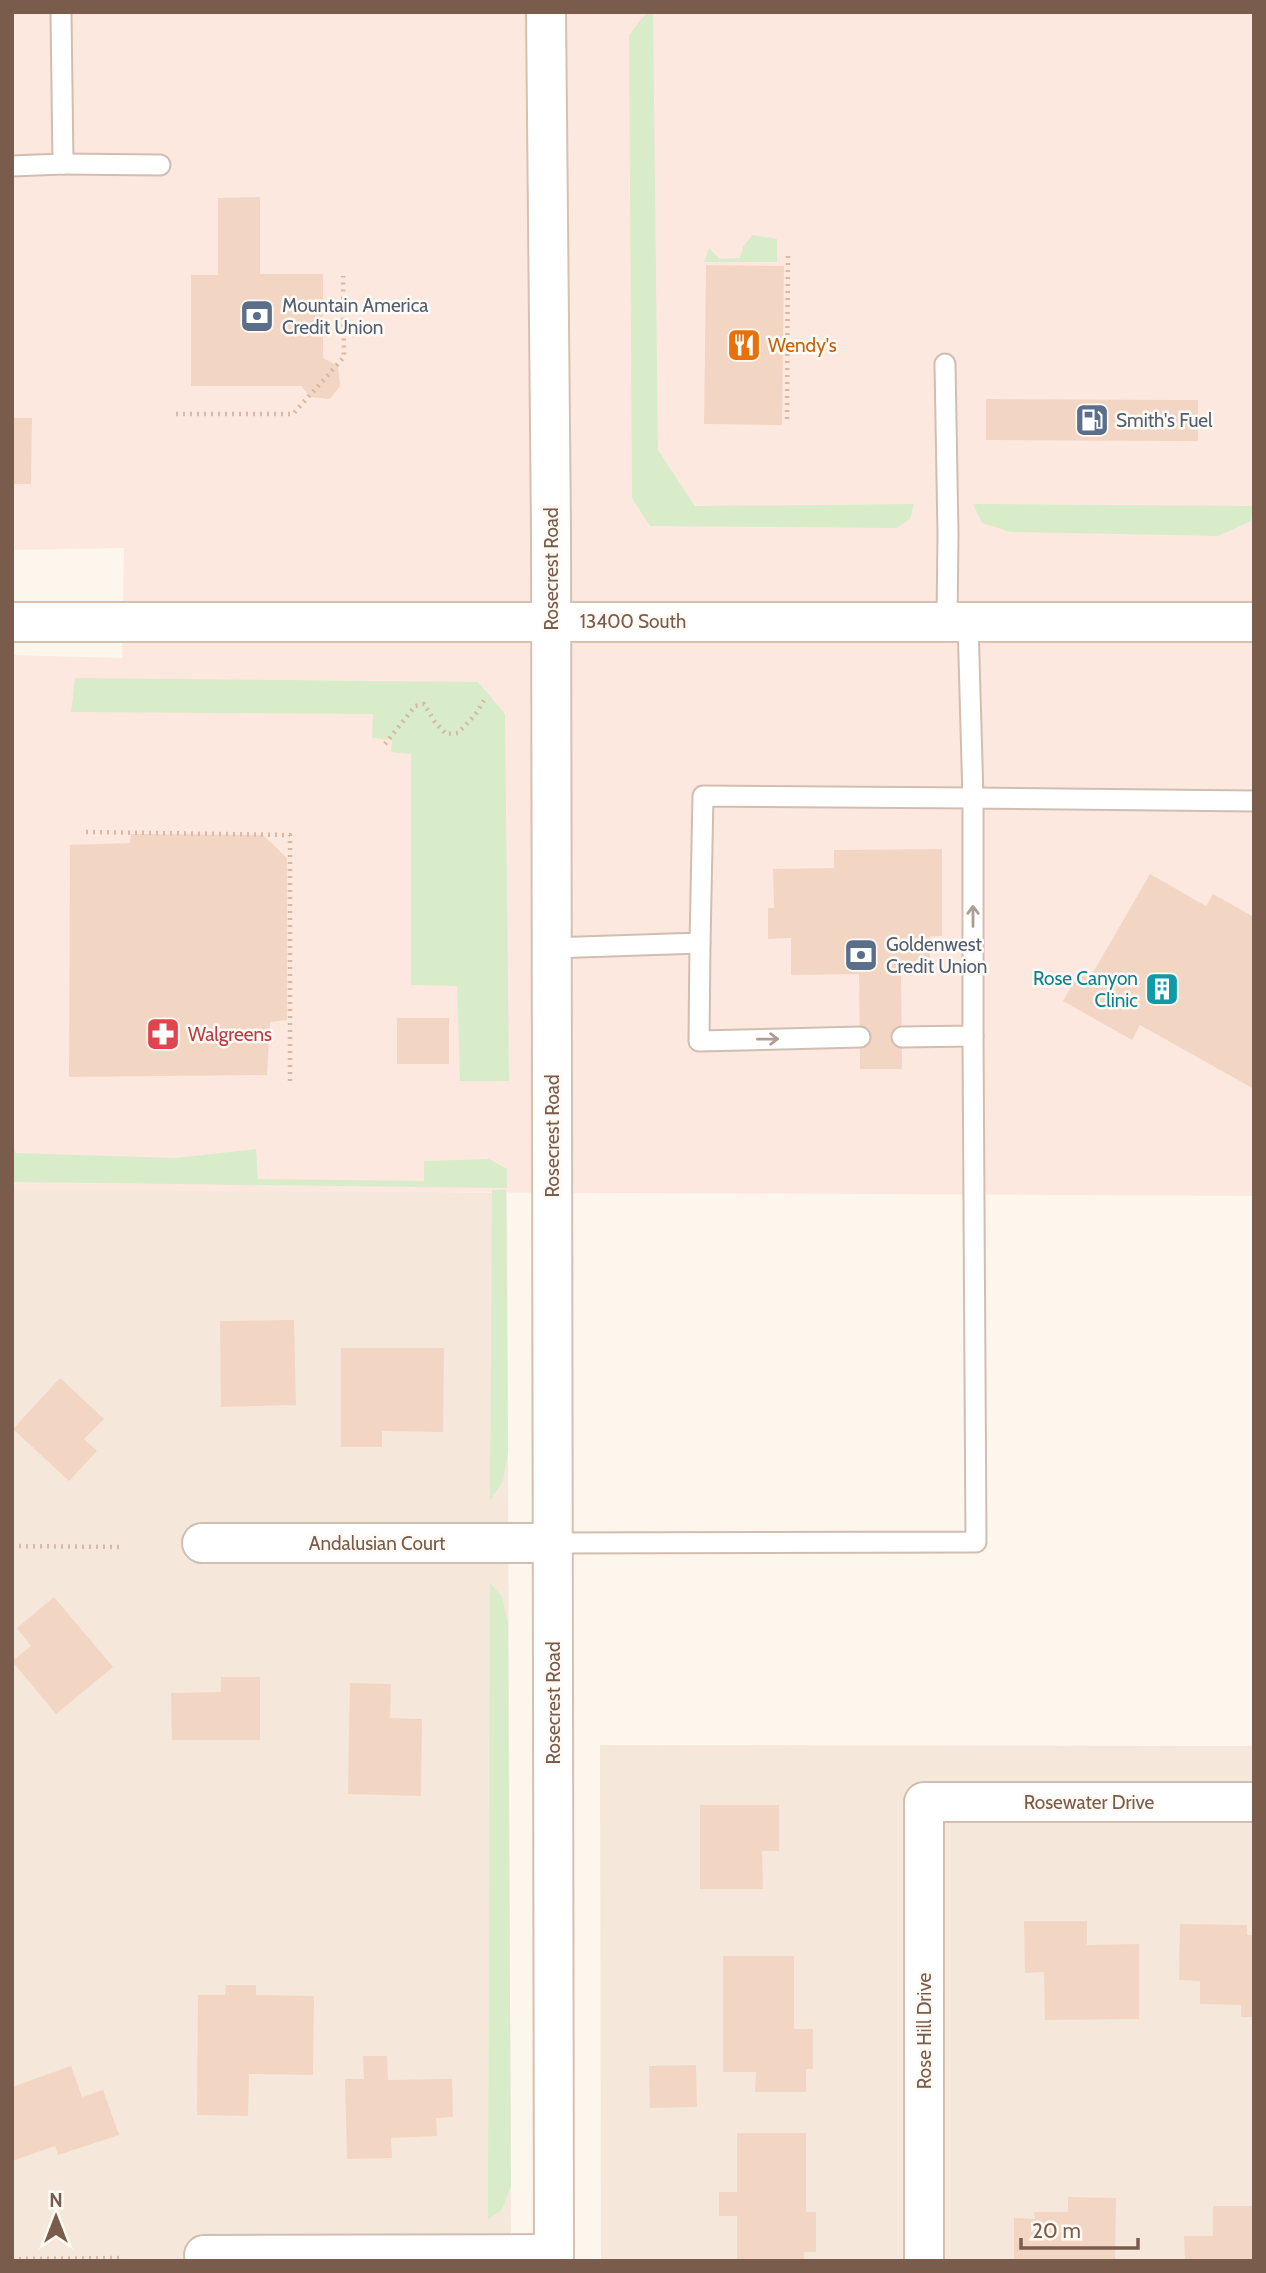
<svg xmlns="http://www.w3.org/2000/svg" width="1266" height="2273" viewBox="0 0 1266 2273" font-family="Cabin,sans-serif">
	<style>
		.residential { fill: #f5e8da }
		.commercial { fill: #fde8e0 }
		.green { fill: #d8ecc9 }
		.building { fill: #f3d5c3 }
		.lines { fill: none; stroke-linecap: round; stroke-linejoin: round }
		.service-casing { stroke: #d1beb0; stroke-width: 23 }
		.minor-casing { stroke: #d1beb0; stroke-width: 42 }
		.secondary-casing { stroke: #d6c0b0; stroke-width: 42 }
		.path { stroke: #d9b8a5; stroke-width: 4.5; stroke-dasharray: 2 5; stroke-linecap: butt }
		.service { stroke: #fff; stroke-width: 19 }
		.minor { stroke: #fff; stroke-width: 38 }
		.secondary { stroke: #fff; stroke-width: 38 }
		.oneway { stroke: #af9d94 }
		.labels { text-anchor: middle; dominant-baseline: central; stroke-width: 5; stroke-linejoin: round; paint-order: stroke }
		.service-label { font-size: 19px; fill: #4e5e75; stroke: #fffaf3; text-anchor: start }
		.food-label { font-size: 19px; fill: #c56008; stroke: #fffaf3; text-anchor: start }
		.street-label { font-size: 19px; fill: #7a5c4d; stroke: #fffaf3 }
		.culture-label { font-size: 19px; fill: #0d838f; stroke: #fffaf3; text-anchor: end }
		.health-label { font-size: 19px; fill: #be3a42; stroke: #fffaf3; text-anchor: start }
	</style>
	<rect width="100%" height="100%" fill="#fdf6ec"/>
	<g class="residential">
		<polygon points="12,1186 507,1193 511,2261 12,2261"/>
		<polygon points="600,1745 1254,1746 1254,2261 601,2261"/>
	</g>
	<polygon class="commercial" points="12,12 1254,12 1254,1196 12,1190 12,655 122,658 124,548 12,550"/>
	<g class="green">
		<polygon points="647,12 653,12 658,450 695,506 914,504 910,519 897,528 650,526 632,498 629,35"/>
		<polygon points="752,235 777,239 777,262 704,262 709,248 720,259 740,258 743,247"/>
		<polygon points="973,504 1254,506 1251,521 1218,536 1011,532 982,523"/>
		<polygon points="75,678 478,682 505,714 509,1081 460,1081 457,986 411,985 411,754 391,752 392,740 372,738 373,714 71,712"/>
		<polygon points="12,1147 16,1153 175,1158 256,1149 258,1179 424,1181 424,1161 489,1159 507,1169 507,1188 12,1182"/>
		<polygon points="506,1189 508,1451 503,1481 490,1500 492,1190"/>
		<polygon points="490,1583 502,1597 508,1624 511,2186 502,2210 488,2219"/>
	</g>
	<g class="building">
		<polygon points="260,197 260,274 323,274 323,358 338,366 340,386 330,399 311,397 301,386 191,386 191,275 218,275 218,198"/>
		<polygon points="706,265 784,266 782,425 704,424"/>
		<polygon points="986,399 1198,400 1198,441 986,440"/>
		<polygon points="12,418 32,418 31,484 12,484"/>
		<polygon points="131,834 263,835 287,858 287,1020 270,1022 267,1075 69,1077 70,845 130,843"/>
		<polygon points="942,849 942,936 930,936 930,972 901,972 902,1069 860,1069 859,974 791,975 791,938 768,939 768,908 774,908 773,869 834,868 834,850"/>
		<polygon points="1150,874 1206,906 1213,894 1254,917 1254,935 1252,939 1254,940 1254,1089 1140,1025 1132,1040 1063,1001 1081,970 1091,976"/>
		<rect x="397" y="1018" width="52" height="46"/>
		<polygon points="294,1320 296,1405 221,1407 220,1321"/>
		<polygon points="341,1348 444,1348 443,1432 382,1431 382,1447 341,1447"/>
		<polygon points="60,1378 104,1419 84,1439 97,1451 69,1481 13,1429"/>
		<polygon points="54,1597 113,1667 56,1714 12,1661 31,1646 17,1628"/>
		<polygon points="221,1677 260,1677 260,1740 172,1740 171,1693 221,1692"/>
		<polygon points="350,1683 391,1684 390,1718 422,1719 421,1796 348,1794"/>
		<polygon points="700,1805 779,1805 779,1851 762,1851 763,1889 700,1889"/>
		<polygon points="1024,1921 1087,1921 1087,1945 1139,1944 1139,2019 1045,2020 1044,1972 1025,1973"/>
		<polygon points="1180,1924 1247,1925 1247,1935 1254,1935 1254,2017 1241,2017 1241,2005 1200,2004 1200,1981 1179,1980"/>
		<polygon points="723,1956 794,1956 794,2029 813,2029 813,2069 806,2069 806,2092 755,2092 756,2072 723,2072"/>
		<polygon points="226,1985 256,1985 256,1995 314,1996 313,2075 249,2074 248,2116 197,2115 198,1995 225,1995"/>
		<polygon points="363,2056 387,2056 388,2080 452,2079 453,2117 436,2118 437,2136 391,2138 392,2158 347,2159 345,2079 364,2079"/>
		<polygon points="696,2065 697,2107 650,2108 649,2066"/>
		<polygon points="71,2066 82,2097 103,2090 119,2135 58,2155 55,2146 12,2161 12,2087"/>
		<polygon points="737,2133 806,2133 806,2212 816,2212 816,2252 804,2252 804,2261 737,2261 737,2216 719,2216 719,2192 737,2192"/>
		<polygon points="1068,2197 1116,2198 1115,2261 1014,2261 1014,2218 1035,2219 1034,2212 1068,2212"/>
		<polygon points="1213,2206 1252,2206 1254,2261 1185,2261 1184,2236 1213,2236"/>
	</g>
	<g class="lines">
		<g class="service-casing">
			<g id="service">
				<polyline points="63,164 160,165"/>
				<polyline points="12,166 63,164 61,12"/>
				<polyline points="945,364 948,534 947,622"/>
				<polyline points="700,943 699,1041 860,1037"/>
				<polyline points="551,948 700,943 703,796 973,798 968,622"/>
				<polyline points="902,1037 973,1036 973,798 1254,801"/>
				<polyline points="553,1543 976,1542 973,1036"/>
			</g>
		</g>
		<g class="minor-casing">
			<g id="minor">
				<polyline points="202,1543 553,1543"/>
				<polyline points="204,2255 554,2254"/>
				<polyline points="924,2261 924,1802 1254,1802"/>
			</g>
		</g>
		<g class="secondary-casing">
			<g id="secondary">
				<polyline points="546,12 551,530 554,2261"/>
				<polyline points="12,622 1254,622"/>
			</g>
		</g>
		<g class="path">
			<polyline points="176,414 293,414 344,357 343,276"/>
			<polyline points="787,419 788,255"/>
			<polyline points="385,744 415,706 424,704 435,722 446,734 458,733 475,715 486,697"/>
			<polyline points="86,832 290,835 290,1084"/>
			<polyline points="12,1546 121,1547"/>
			<polyline points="12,2259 120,2258"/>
		</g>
		<use href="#service" class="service"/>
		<use href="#minor" class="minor"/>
		<use href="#secondary" class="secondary"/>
	</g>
	<defs><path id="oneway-shaft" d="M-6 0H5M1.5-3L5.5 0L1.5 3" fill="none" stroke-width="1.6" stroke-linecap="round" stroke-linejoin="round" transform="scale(1.75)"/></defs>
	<g class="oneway">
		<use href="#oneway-shaft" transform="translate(973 916) rotate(-90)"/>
		<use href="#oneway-shaft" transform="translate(768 1039) rotate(-1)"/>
	</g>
	<defs>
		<g id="bank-square" transform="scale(1.75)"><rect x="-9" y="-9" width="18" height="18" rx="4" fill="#5c6f8a" stroke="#fffaf3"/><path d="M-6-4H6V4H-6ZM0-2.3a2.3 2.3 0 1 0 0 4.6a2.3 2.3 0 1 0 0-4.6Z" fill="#fff"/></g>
		<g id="restaurant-square" transform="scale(1.75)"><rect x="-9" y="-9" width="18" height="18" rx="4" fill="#e8710a" stroke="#fffaf3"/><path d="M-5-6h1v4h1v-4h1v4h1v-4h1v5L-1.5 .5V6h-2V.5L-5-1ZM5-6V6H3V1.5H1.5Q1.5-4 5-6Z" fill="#fff"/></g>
		<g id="fuel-square" transform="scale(1.75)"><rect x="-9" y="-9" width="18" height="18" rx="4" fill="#5c6f8a" stroke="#fffaf3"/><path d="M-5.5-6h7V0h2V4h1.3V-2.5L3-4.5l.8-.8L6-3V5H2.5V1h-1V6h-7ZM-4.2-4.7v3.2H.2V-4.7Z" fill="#fff"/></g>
		<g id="building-square" transform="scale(1.75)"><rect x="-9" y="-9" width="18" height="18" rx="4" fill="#0f9aa8" stroke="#fffaf3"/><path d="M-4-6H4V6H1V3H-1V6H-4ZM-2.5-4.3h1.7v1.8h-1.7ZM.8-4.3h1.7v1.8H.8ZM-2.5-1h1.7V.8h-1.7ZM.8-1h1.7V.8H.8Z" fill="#fff"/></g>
		<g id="pharmacy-square" transform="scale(1.75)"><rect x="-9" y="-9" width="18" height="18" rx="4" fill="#e0444e" stroke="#fffaf3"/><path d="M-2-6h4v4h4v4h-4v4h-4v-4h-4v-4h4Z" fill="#fff"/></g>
	</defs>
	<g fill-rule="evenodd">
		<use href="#bank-square" x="257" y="316"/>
		<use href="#restaurant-square" x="744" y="345"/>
		<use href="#fuel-square" x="1092" y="420"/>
		<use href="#bank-square" x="861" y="955"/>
		<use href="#building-square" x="1162" y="989"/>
		<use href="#pharmacy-square" x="163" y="1034"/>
	</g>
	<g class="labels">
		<g class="service-label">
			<text x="282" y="305">Mountain America<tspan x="282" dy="22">Credit Union</tspan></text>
			<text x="1116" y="420">Smith's Fuel</text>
			<text x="886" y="944">Goldenwest<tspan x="886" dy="22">Credit Union</tspan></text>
		</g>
		<g class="food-label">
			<text x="768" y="345">Wendy's</text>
		</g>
		<g class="street-label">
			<text transform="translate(551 569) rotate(-90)">Rosecrest Road</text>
			<text x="633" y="621">13400 South</text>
			<text transform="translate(552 1136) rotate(-90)">Rosecrest Road</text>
			<text x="377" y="1543">Andalusian Court</text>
			<text transform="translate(553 1703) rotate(-90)">Rosecrest Road</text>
			<text x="1089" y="1802">Rosewater Drive</text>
			<text transform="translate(924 2031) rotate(-90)">Rose Hill Drive</text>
		</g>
		<g class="culture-label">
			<text x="1138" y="978">Rose Canyon<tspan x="1138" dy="22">Clinic</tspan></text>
		</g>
		<g class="health-label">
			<text x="188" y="1034">Walgreens</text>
		</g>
	</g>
	<rect width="1266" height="2273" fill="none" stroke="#7a5c4d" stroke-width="28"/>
	<g transform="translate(56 2217)" stroke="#fffaf3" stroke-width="5" paint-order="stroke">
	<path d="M0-5L12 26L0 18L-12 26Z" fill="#7a5c4d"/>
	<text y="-10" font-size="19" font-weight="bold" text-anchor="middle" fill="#7a5c4d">N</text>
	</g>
	<path d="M1021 2238v10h117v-10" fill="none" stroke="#7a5c4d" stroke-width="3.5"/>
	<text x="1032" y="2238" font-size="21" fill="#7a5c4d" stroke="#fffaf3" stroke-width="5" paint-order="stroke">20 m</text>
</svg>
